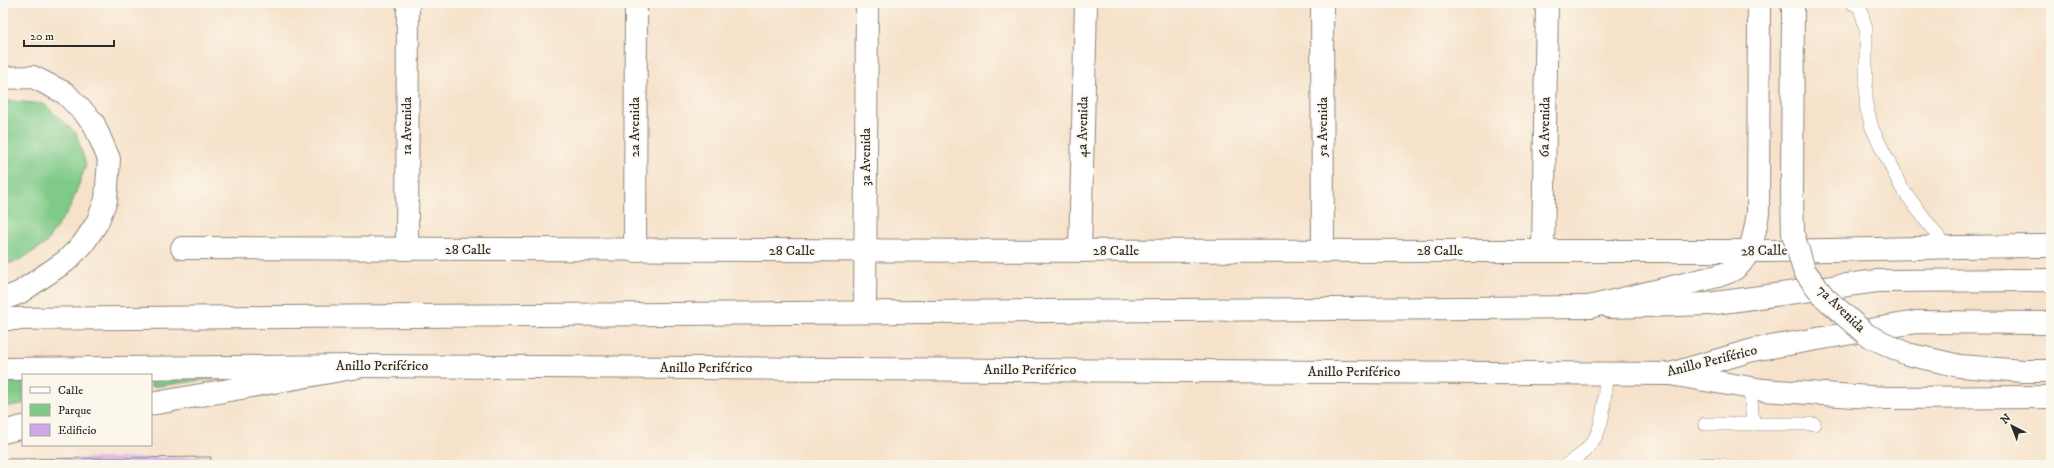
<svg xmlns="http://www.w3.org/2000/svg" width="2054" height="468" viewBox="0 0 2054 468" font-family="'IM FELL DW Pica',serif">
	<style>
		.green { fill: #7fca88; stroke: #557a5a }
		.building { fill: #cda7e7 }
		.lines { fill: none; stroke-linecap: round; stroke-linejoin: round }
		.service-casing { stroke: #90867a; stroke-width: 14 }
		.minor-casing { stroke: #90867a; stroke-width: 24 }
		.tertiary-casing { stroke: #90867a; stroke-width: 24 }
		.secondary-casing { stroke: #90867a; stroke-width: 24 }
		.primary-casing { stroke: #90867a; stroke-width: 24 }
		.trunk-casing { stroke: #90867a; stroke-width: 24 }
		.service { stroke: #fff; stroke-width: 13 }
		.minor { stroke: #fff; stroke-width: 22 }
		.tertiary { stroke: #fff; stroke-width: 22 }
		.secondary { stroke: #fff; stroke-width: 22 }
		.primary { stroke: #fff; stroke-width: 22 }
		.trunk { stroke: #fff; stroke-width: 22 }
		.secondary-bridge-casing { stroke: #90867a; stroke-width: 24; stroke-linecap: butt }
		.secondary-bridge { stroke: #fff; stroke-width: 22 }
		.labels { text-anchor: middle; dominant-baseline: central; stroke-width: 3.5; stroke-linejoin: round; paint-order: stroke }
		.street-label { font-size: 14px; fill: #2b2b2b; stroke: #fbf7ec }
	</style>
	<rect width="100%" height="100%" fill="#fbf7ec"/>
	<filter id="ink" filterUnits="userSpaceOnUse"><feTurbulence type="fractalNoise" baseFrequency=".025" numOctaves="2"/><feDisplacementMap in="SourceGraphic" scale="8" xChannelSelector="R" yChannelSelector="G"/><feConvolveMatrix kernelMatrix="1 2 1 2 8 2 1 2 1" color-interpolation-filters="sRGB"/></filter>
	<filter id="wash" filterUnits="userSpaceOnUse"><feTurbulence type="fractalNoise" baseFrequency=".012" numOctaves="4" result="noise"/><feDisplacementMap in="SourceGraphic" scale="16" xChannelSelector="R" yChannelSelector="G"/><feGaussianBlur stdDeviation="0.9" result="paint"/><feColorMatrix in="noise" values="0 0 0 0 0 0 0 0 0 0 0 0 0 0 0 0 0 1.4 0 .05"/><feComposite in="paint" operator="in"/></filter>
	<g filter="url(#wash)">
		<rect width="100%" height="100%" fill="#f6e2ca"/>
		<g class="green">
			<polygon points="3,100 44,104 76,133 86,165 70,208 45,244 18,261 3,265"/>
			<polygon points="256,373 151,387 151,377"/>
			<polygon points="23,382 23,404 3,407 3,383"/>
		</g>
		<g id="blocks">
			<polygon class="building" points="211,457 210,465 3,465 3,459"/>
		</g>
	</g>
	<g filter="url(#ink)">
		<use href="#blocks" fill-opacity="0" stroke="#90867a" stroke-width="1"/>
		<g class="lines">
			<g class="service-casing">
				<g id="service">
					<polyline points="1852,3 1860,7 1866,29 1866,105 1872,128 1901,187 1945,246"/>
					<polyline points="1705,424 1753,424 1750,388"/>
					<polyline points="1753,424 1814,424"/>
					<polyline points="1702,464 1723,465"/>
					<path d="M1566,465C1606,442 1603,415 1606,374"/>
				</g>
			</g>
			<g class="minor-casing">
				<g id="minor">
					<polyline points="1322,3 1323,251"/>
					<path d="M182,248C702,250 1221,252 1741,251C1844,251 1948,246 2051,246"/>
					<polyline points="407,249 408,3"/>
					<polyline points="635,251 636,3"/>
					<polyline points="1080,251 1086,3"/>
					<polyline points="1543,251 1547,3"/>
					<polyline points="865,311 867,3"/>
				</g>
			</g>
			<g class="tertiary-casing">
				<polyline id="tertiary" points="1610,307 1708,304 1877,281 2051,280"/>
			</g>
			<g class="secondary-casing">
				<g id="secondary">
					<polyline points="1792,192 1793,3"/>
					<path d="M1589,307L1718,276C1723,274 1731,272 1736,268C1752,255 1755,231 1758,213L1759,3"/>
					<polyline points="2023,371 2051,371"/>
				</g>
			</g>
			<g class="primary-casing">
				<g id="primary">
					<polyline points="3,319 1589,307"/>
					<polyline points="3,369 363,366 1670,374 1753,350 1916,322 2051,323"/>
					<polyline points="1676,375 1763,390 1886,398 2051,397"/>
				</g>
			</g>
			<g class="trunk-casing">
				<g id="trunk">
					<polyline points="3,78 33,77 65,93 93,122 109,159 106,200 97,223 83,244 66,261 19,293 3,299"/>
					<polyline points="151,404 363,366"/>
					<polyline points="3,432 23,427"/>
				</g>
			</g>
			<use href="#service" class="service"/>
			<use href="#minor" class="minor"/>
			<use href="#tertiary" class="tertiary"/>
			<use href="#secondary" class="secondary"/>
			<use href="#primary" class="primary"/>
			<use href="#trunk" class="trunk"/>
			<g class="secondary-bridge-casing">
				<polyline id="secondary-bridge" points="1792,192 1793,234 1804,270 1824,297 1867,335 1907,354 1960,366 2023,371"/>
			</g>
			<use href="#secondary-bridge" class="secondary-bridge"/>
		</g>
	</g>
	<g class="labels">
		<g class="street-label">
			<text transform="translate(407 126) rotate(-90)">1a Avenida</text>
			<text transform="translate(635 127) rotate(-90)">2a Avenida</text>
			<text transform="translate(1083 127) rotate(-89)">4a Avenida</text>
			<text transform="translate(1323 127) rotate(-90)">5a Avenida</text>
			<text transform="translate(1545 127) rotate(-89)">6a Avenida</text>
			<text transform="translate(866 157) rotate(-90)">3a Avenida</text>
			<text x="468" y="250">28 Calle</text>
			<text x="792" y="251">28 Calle</text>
			<text x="1116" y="251">28 Calle</text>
			<text x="1440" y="251">28 Calle</text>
			<text transform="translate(1764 251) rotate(-1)">28 Calle</text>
			<text transform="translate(1841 309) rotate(44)">7a Avenida</text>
			<text transform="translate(1712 361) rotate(-14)">Anillo Periférico</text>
			<text x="382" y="366">Anillo Periférico</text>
			<text x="706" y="368">Anillo Periférico</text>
			<text x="1030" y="370">Anillo Periférico</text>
			<text x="1354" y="372">Anillo Periférico</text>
		</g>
	</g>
	<rect width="2054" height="468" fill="none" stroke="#fbf7ec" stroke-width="16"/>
	<rect x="22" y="374" width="130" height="72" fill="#fbf7ec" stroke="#a8a59f"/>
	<rect x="30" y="387" width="20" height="6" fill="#ffffff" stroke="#a8a59f"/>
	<text x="58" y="394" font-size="12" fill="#2b2b2b">Calle</text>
	<rect x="30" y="404" width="20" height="12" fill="#7fca88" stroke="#a8a59f"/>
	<text x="58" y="414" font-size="12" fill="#2b2b2b">Parque</text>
	<rect x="30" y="424" width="20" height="12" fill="#cda7e7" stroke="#a8a59f"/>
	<text x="58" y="434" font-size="12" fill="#2b2b2b">Edificio</text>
	<g transform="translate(2012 426) rotate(318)" stroke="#fbf7ec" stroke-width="3" paint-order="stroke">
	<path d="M0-3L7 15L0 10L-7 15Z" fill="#2b2b2b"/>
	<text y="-6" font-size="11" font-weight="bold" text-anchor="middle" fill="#2b2b2b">N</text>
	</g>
	<path d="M24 40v6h90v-6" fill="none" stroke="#2b2b2b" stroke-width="2"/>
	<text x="30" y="40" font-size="12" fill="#2b2b2b" stroke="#fbf7ec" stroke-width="3" paint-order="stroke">20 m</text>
</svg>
